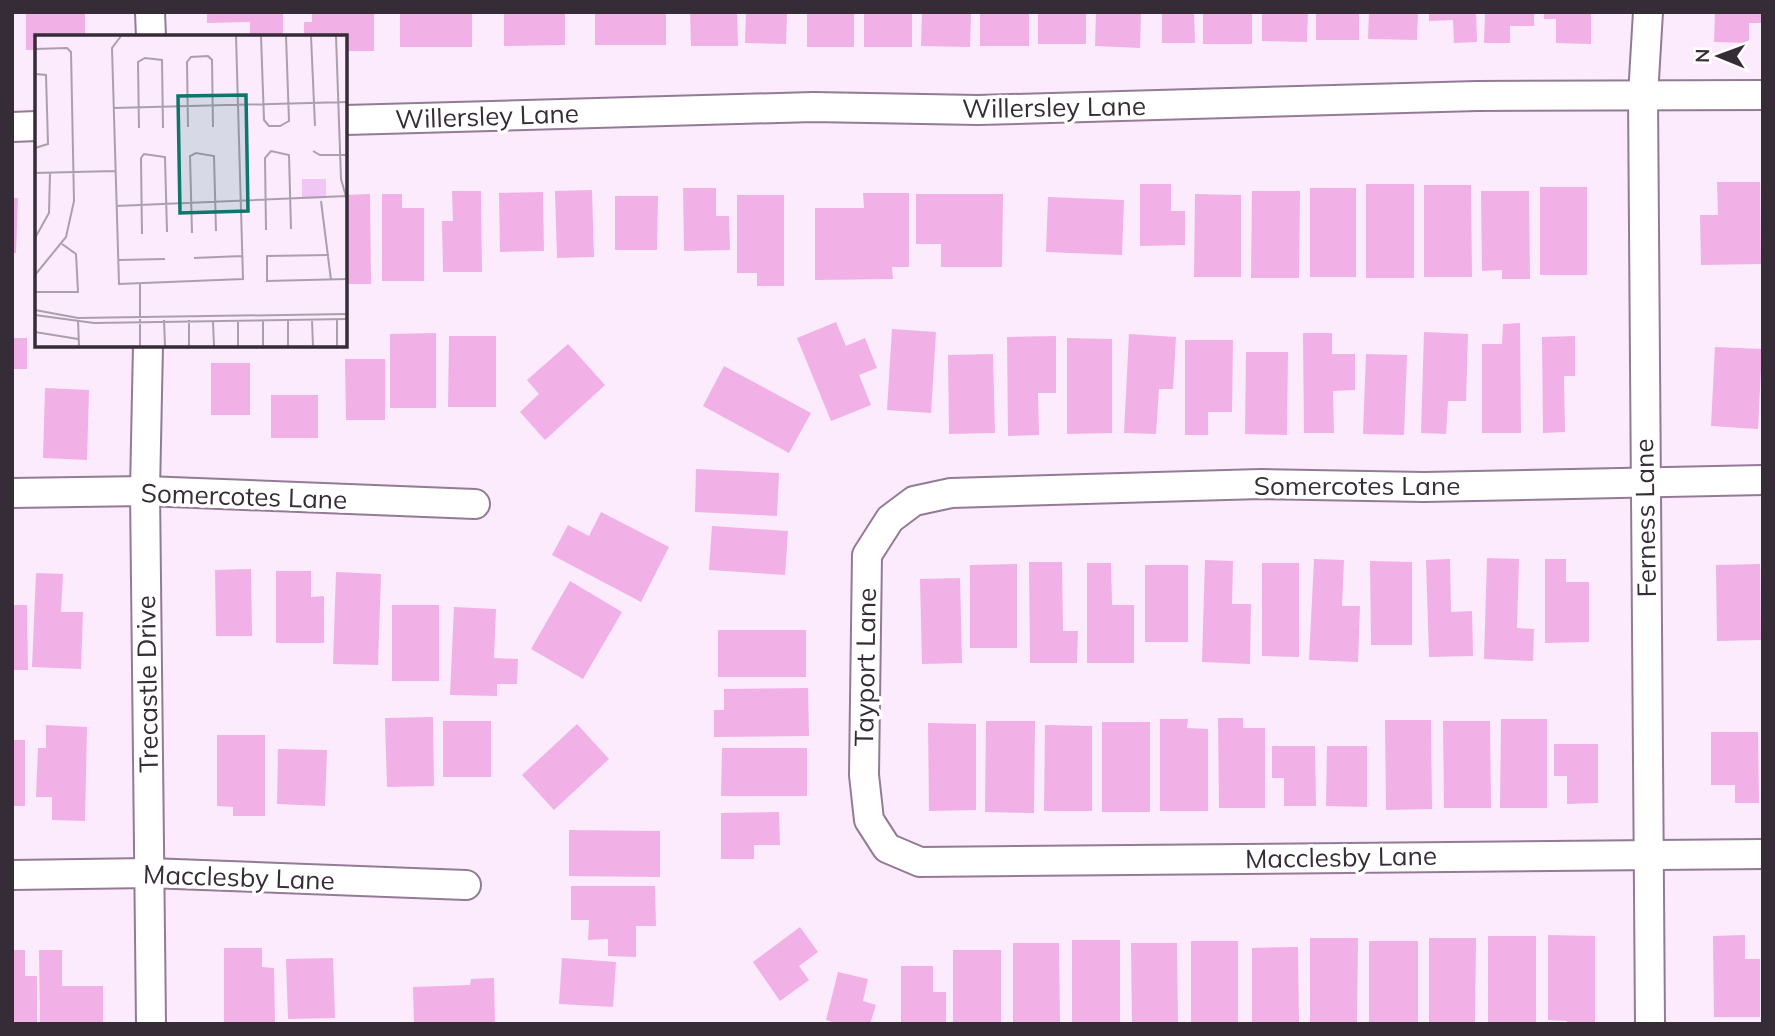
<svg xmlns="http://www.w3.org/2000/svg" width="1775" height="1036" viewBox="0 0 1775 1036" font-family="Mulish,sans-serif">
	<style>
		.building { fill: #f1b1e7 }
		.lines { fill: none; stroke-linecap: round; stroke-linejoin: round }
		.street-casing { stroke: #937b95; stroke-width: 32 }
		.street { stroke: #fff; stroke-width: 28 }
		.labels { text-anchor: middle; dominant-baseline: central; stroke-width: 7; stroke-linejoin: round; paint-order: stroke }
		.street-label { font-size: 26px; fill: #362c37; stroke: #fff }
		.inset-road { fill: none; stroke: #ac9fad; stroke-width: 2 }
		.view { fill: #0f766e; fill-opacity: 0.15; stroke: #0f766e; stroke-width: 3.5 }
		.inset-edge { fill: none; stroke: #362c37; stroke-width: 3.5 }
	</style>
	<rect width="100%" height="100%" fill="#fbebfc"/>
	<g class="building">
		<polygon points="26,12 85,12 85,37 37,37 37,50 26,50"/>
		<polygon points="207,12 283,12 283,37 250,37 250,22 207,23"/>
		<polygon points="312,12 374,12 374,51 345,51 345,37 304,37 304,22 312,22"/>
		<rect x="400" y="12" width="72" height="35"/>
		<polygon points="504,12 565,12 565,45 504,46"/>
		<rect x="595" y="12" width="71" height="33"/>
		<polygon points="690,12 737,12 738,46 691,46"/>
		<polygon points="746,12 787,12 786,44 745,43"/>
		<rect x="807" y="12" width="47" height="35"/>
		<rect x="864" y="12" width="48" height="35"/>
		<polygon points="922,12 971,12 970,47 921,46"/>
		<rect x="980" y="12" width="49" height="34"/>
		<rect x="1038" y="12" width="48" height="32"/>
		<polygon points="1096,12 1141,12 1140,48 1095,46"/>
		<polygon points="1162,12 1194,12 1195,43 1162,43"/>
		<rect x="1203" y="12" width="49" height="32"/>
		<polygon points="1262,12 1308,12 1307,42 1262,41"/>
		<rect x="1316" y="12" width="43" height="28"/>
		<polygon points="1369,12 1418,12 1417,40 1368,39"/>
		<polygon points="1429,12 1476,12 1477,42 1454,43 1453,20 1429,21"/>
		<polygon points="1485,12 1534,12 1534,26 1510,26 1510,43 1484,43"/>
		<polygon points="1544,12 1591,12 1591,44 1556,43 1556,19 1544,19"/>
		<polygon points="1715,12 1763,12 1763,23 1749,23 1749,43 1714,42"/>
		<polygon points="1717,182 1760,182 1761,264 1701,265 1700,215 1718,215"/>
		<polygon points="1140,184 1171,184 1171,211 1185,211 1185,245 1140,246"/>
		<rect x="1366" y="184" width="48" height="94"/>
		<polygon points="1424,185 1471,185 1472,277 1424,277"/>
		<rect x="1540" y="187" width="47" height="88"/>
		<polygon points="683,188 716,188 716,216 729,216 730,250 684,251"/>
		<rect x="1310" y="188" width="46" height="89"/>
		<polygon points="592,190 594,257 557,258 555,191"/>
		<polygon points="452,191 481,191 482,272 443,272 442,221 453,221"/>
		<polygon points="1252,191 1300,191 1299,278 1251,278"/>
		<polygon points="1481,191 1529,191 1530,279 1502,279 1502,270 1482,271"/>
		<polygon points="543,192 544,251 500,252 499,193"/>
		<polygon points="863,193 909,193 909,267 892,267 893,279 815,280 815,208 864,208"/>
		<polygon points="370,194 371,284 345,284 345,195"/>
		<polygon points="382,194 402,194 402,208 424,208 424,281 382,281"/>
		<polygon points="916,194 1003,194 1002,267 941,267 941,244 916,244"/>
		<polygon points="1195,194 1241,195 1241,277 1194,277"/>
		<polygon points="737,195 784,195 784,286 757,286 757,273 737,273"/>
		<polygon points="615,196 658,196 657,250 615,250"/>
		<polygon points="1048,197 1124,200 1122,255 1046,252"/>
		<polygon points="12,198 18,198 16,253 12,253"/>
		<polygon points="836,322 846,346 865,338 877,368 859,375 871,405 831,421 797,338"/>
		<polygon points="1520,323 1521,433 1482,433 1482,344 1502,344 1503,324"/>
		<polygon points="892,329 936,332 931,413 887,410"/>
		<polygon points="1424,332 1468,334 1466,401 1448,401 1446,434 1421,433"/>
		<polygon points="436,333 436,408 390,408 390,334"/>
		<polygon points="1303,333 1332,333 1332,354 1355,354 1355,390 1333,391 1334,433 1304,433"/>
		<polygon points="1129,334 1176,337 1173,389 1159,389 1156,434 1124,433"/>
		<polygon points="449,336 496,336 496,407 448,407"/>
		<polygon points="1056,336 1056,393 1038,393 1039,435 1008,436 1007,337"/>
		<polygon points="1575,336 1575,376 1564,376 1565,432 1543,433 1542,337"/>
		<rect x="12" y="338" width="15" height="31"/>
		<polygon points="1067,338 1112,339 1112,433 1067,434"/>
		<polygon points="1185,340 1233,340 1232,412 1208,412 1208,435 1185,435"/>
		<polygon points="568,344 605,385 545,440 520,412 539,394 527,380"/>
		<polygon points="1715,347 1762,349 1758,429 1711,426"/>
		<polygon points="1246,352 1288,352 1287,435 1245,434"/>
		<polygon points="993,354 995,433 949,434 948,355"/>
		<polygon points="1366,354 1407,355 1404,435 1363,434"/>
		<polygon points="345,359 385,359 385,420 346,420"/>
		<rect x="211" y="363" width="39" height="52"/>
		<polygon points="724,366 811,413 789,453 703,406"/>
		<polygon points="45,388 89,390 87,460 43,458"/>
		<rect x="271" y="395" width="47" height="43"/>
		<polygon points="696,469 779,473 777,516 695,512"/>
		<polygon points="601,512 669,547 641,602 552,555 568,525 589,536"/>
		<polygon points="712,526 788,531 785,575 709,570"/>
		<polygon points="1487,558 1519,559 1517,628 1534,629 1533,661 1484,659"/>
		<polygon points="1314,559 1344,560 1342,606 1360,606 1358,662 1309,660"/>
		<polygon points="1450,559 1451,612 1472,611 1473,656 1429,657 1426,560"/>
		<polygon points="1545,559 1566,559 1566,582 1589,582 1589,642 1545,643"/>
		<polygon points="1205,560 1233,561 1232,604 1251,604 1250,664 1202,662"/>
		<polygon points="1370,561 1412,562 1412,645 1371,645"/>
		<polygon points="1029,562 1062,562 1063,631 1078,631 1077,663 1030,663"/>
		<polygon points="1087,563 1111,563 1112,605 1134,605 1134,663 1087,663"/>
		<polygon points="1262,563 1299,563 1299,657 1262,656"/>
		<polygon points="1017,564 1017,648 970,648 970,565"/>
		<polygon points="1760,564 1761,640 1717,641 1716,565"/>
		<rect x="1145" y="565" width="43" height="77"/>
		<polygon points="251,569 252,636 216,636 215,570"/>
		<polygon points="276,571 311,571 311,597 324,596 324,643 276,643"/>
		<polygon points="336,572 381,574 378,665 333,664"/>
		<polygon points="36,573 63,574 61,612 83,612 81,669 32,667"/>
		<polygon points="960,578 962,663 922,664 920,579"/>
		<polygon points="570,581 622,612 583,679 531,649"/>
		<polygon points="12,605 27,605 28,670 12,670"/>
		<rect x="392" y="605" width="47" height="76"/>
		<polygon points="454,607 496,609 494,658 518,659 517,684 497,684 497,696 450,695"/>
		<rect x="718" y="630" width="88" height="47"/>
		<polygon points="808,688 809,736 714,737 714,710 724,710 724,689"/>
		<polygon points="433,717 434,786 387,787 385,718"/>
		<polygon points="1218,718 1243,718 1243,728 1265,728 1265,808 1219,808"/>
		<polygon points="1160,719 1188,719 1187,728 1208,729 1208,811 1160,811"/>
		<polygon points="1501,719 1547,719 1547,808 1500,808"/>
		<polygon points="1385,720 1431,720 1432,809 1386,810"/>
		<rect x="443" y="721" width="48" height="56"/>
		<polygon points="986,721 1035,721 1034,813 985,812"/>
		<polygon points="1443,721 1490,721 1491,808 1444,808"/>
		<rect x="1102" y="722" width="48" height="90"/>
		<polygon points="928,723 976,724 976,810 929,811"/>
		<polygon points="577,724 609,759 554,810 522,775"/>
		<polygon points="46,725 87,727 85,821 52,820 52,797 36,797 38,748 46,748"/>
		<polygon points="1045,725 1092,726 1092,811 1044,811"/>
		<polygon points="1711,732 1758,732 1759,803 1735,803 1735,785 1711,785"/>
		<polygon points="217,735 265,735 265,816 233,816 233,807 217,806"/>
		<rect x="12" y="740" width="13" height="66"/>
		<polygon points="1554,744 1598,744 1598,803 1567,804 1567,776 1554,776"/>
		<polygon points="1272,746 1315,746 1316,806 1284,806 1284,778 1272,778"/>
		<polygon points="1327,746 1367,746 1367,807 1326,806"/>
		<polygon points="722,748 807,748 807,796 721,796"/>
		<polygon points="278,749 327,750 325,806 277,804"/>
		<polygon points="779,812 780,845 754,845 754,859 721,859 721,813"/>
		<polygon points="569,830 660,831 660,877 569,876"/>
		<polygon points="571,886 655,886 656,926 636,926 636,957 608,956 608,939 588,940 589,920 571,920"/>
		<polygon points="800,927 818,952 799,966 809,980 780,1001 753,962"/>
		<polygon points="1548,935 1595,936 1595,1024 1567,1024 1567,1021 1548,1020"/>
		<polygon points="1745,935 1745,959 1760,959 1760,1017 1714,1017 1713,936"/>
		<polygon points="1488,936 1536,936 1536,1024 1488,1022"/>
		<polygon points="1310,938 1358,938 1357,1024 1310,1024"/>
		<polygon points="1429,938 1476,938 1475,1024 1429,1022"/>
		<rect x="1072" y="940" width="48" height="84"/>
		<rect x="1191" y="941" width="47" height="83"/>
		<rect x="1369" y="941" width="49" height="83"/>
		<polygon points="1013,943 1059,943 1060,1024 1013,1024"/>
		<polygon points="1131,943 1177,943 1178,1024 1132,1024"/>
		<polygon points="1298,947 1299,1024 1252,1024 1252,948"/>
		<polygon points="224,948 262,948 262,967 274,968 275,1024 224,1024"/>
		<polygon points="12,950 25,950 25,976 37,976 37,1024 12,1024"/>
		<polygon points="39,950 62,950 62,986 103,986 103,1024 40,1024"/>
		<rect x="953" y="950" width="48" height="74"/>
		<polygon points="333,958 335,1018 288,1019 286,959"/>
		<polygon points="562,958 616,962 613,1007 559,1004"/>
		<polygon points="901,966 933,966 933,992 946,992 946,1024 901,1024"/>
		<polygon points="838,972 868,979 863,1001 876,1005 870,1024 839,1024 826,1020"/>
		<polygon points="494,978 495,1024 414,1024 413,987 470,985 471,979"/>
	</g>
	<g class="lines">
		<g class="street-casing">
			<g id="street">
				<polyline points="150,12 151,37"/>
				<polyline points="1648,12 1643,96 1650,1024"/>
				<polyline points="345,120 813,107 978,110 1477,96 1763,95"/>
				<polyline points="12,127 37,126"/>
				<polyline points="148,345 145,491 151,1024"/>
				<polyline points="1763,480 1424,487 1261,484 951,493 914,501 890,519 867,555 864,775 869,820 887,848 920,862 1763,854"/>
				<polyline points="12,493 145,491 475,504"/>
				<polyline points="12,875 149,873 466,885"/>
			</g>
		</g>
		<use href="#street" class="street"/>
	</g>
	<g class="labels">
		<g class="street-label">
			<text transform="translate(1054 107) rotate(-1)">Willersley Lane</text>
			<text transform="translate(487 116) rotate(-2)">Willersley Lane</text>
			<text x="1357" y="485">Somercotes Lane</text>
			<text transform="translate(244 496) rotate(2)">Somercotes Lane</text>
			<text transform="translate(1645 518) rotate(-91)">Ferness Lane</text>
			<text transform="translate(865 667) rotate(-89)">Tayport Lane</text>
			<text transform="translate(147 684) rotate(-91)">Trecastle Drive</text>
			<text transform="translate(1341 857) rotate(-1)">Macclesby Lane</text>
			<text transform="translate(239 877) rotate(2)">Macclesby Lane</text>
		</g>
	</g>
	<g transform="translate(35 35)">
		<rect width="312" height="312" fill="#fbebfc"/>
		<path d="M267,144H291V163L267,164Z" fill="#f0c6f4"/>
		<path class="inset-road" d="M86,1L77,13L84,249L208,244L201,1M226,1L229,85L234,91H245L254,86L251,1M276,1L280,91M301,1L306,144L312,165M0,14L32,13L36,17L39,166L31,202L0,240M0,39L11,40L13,109L0,113M79,73L312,67M153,92L152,27L156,22L173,21L177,25L178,92M104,93L103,27L110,23L127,25L128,93M278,116L285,120H312M0,138L80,136M286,166L296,245M81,171L312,161M231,195L230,123L236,116L254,120L256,194M157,198L155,121L161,118L179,121L181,196M107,199L106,123L109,119L130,122L132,197M0,203L14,178L15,138M294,220L232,221V246L312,244M159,223L207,221M83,225L130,224M0,257H43L41,219L27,209M0,275L43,283L312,279M0,280L59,288L312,284M43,285L44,311M129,285L130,311M154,285V311M203,285V311M228,285V311M277,285L278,311M302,285V311M253,286V311M178,287L179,311M0,297L43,304M105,311V249"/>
		<path class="view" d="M211,60L213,176L145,178L143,61Z"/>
		<rect width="312" height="312" class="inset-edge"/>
	</g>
	<rect width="1775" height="1036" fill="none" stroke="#362c37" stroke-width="28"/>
	<g transform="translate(1719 56) rotate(271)" stroke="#ffffff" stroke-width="5" paint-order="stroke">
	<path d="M0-5L12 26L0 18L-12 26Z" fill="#362c37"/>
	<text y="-10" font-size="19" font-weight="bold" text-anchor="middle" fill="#362c37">N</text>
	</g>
</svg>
